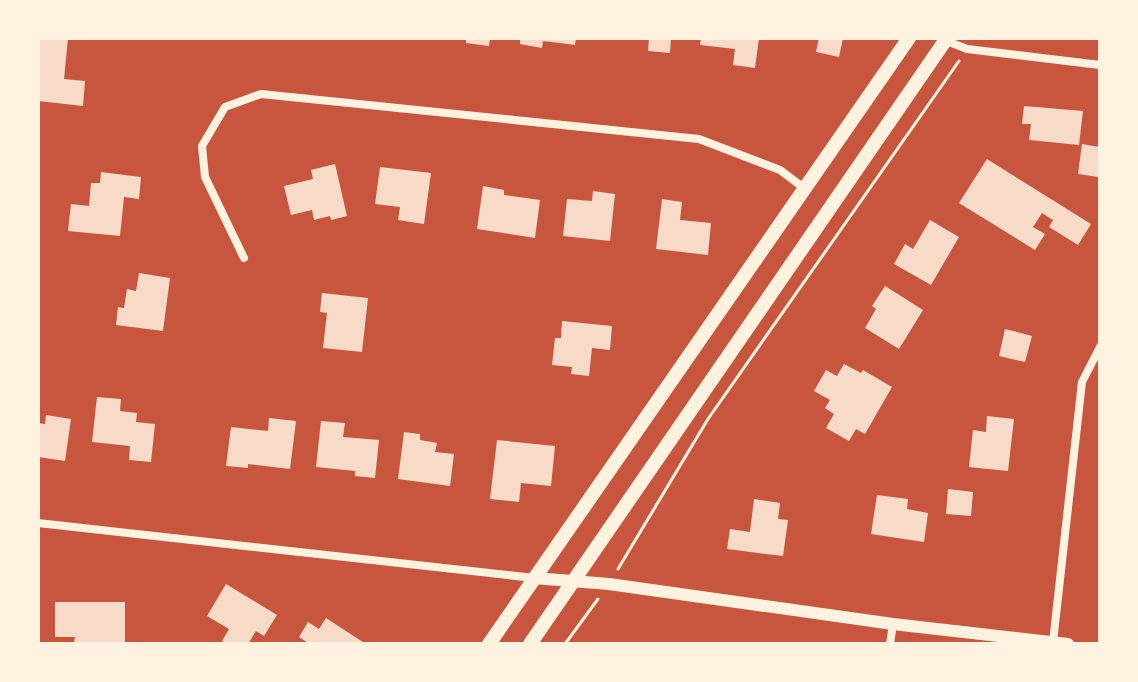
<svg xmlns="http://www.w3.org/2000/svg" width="1138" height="682" viewBox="0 0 1138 682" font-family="Signika,sans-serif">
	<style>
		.building { fill: #f7dbc8 }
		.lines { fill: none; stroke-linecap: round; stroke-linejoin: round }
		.path { stroke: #fff3e0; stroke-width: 3 }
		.minor { stroke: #fff3e0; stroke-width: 8 }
		.tertiary { stroke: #fff3e0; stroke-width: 12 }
		.secondary { stroke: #fff3e0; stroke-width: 14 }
	</style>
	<rect width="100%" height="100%" fill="#c8553d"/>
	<g class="building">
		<polygon points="38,38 68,38 64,79 85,81 83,106 38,101"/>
		<polygon points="466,38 490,38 489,46 466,43"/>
		<polygon points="520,38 576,38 575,45 543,41 542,48 520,44"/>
		<polygon points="649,38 671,38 670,53 648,51"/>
		<polygon points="701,38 759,38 755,68 733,65 735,49 700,45"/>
		<polygon points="819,38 843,38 839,57 816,52"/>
		<polygon points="1024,106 1083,111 1079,145 1029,140 1031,124 1022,124"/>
		<polygon points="1082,144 1100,147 1098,177 1078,174"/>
		<polygon points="987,159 1091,224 1078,245 1049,227 1053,220 1042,213 1033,227 1045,234 1035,250 959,203"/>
		<polygon points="335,164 347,216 331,220 330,216 314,220 312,210 291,215 284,186 313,179 311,170"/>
		<polygon points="380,167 431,173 424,224 398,220 400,207 375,204"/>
		<polygon points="101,172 141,177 139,199 124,197 120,236 68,231 71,204 89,206 91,183 100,183"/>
		<polygon points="483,186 504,190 504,195 540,200 535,238 477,229"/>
		<polygon points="593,191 615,194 610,241 563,236 567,199 592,201"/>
		<polygon points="662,199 682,202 680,220 711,223 708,255 656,249"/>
		<polygon points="930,220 959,237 931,285 894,264 905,244 913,249"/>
		<polygon points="139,273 170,278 163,331 116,325 118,307 124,308 127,289 136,291"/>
		<polygon points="885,286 923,310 899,349 865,328 876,309 872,306"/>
		<polygon points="322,293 368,298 362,352 323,348 327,313 320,312"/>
		<polygon points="562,321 612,326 610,350 592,348 589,376 571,374 572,367 552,365 555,338 561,338"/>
		<polygon points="1005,329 1032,336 1025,362 999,356"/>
		<polygon points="844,364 861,373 863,370 892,387 865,434 856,429 849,441 826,428 834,414 825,408 830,400 814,391 826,370 837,376"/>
		<polygon points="97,397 121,399 120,411 137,413 136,422 155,424 151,462 129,460 130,446 92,442"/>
		<polygon points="46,415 71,419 65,461 38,457 38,423 45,424"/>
		<polygon points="987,416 1014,419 1008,471 969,467 973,430 986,432"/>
		<polygon points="269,418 296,421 290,469 248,464 248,468 226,466 231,427 268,431"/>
		<polygon points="321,421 345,423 343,437 379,440 375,478 355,476 355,471 316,467"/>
		<polygon points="404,432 420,434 420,440 437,443 435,452 454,454 450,486 398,479"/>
		<polygon points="497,440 555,446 551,486 521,483 519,502 490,499"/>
		<polygon points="948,489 973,492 971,516 946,514"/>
		<polygon points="877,495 908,499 907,509 928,513 924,542 871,534"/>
		<polygon points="754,499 780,503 778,519 788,520 783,556 727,549 730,529 750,532"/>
		<polygon points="226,584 277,615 264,636 256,631 248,644 227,644 222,641 229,629 207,616"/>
		<polygon points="55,602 125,602 125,644 74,644 75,637 55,637"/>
		<polygon points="326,618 366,644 310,644 299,637 308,622 319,629"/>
	</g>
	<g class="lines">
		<g class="path">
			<polyline points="618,569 708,419 959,61"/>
			<polyline points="565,644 598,599"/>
		</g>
		<g class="minor">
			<polyline points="944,40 967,49 1100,65"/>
			<polyline points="244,258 205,177 202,146 225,107 261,94 699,139 780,170 804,188"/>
			<polyline points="38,523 534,578"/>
			<polyline points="1053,642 1082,382 1100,347"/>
			<polyline points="890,644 893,624"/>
		</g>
		<polyline class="tertiary" points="534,578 609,584 893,624 1068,644"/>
		<g class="secondary">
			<polyline points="489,644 909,38"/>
			<polyline points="530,644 947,38"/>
		</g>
	</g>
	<rect width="1138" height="682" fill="none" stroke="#fff3e0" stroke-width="80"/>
</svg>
